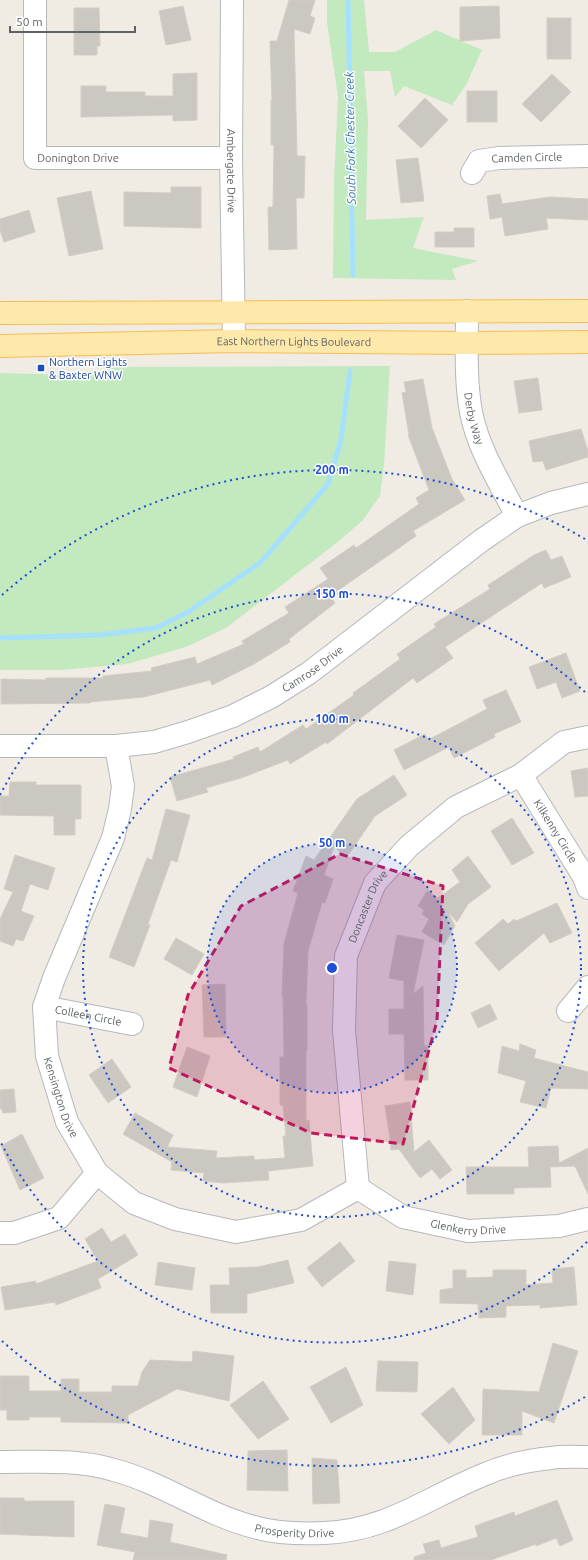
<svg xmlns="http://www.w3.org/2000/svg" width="588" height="1560" viewBox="0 0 588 1560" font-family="Ubuntu,sans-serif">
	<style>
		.green { fill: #c3e9bf }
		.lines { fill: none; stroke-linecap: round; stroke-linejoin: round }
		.stream { stroke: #a5e1ff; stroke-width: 5 }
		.building { fill: #cbc7c1; stroke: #d5cdc2 }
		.minor-casing { stroke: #b5b8bc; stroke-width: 24 }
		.major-casing { stroke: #fcbb51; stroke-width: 24 }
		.minor { stroke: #fff; stroke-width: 22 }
		.major { stroke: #ffe9aa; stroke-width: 22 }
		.marked { fill: #c2185b; fill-opacity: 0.2; stroke: #c2185b; stroke-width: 3; stroke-dasharray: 8 5; stroke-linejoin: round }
		.ring { fill: none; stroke: #1d4ed8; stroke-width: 2; stroke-dasharray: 2 4 }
		.transit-dot { fill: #1a4fb4; stroke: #fff; stroke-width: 1.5 }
		.labels { text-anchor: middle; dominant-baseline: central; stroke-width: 3; stroke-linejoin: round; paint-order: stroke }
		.street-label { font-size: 11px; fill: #5c6266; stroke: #fff }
		.transit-label { font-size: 11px; fill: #164399; stroke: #fff; text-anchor: start }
		.water-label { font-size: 12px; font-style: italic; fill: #3578a7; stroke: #fff }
		.centre { fill: #1d4ed8; stroke: #fff; stroke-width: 2 }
		.ring-label { font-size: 12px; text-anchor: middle; font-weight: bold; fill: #1d4ed8; stroke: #fff; stroke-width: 3; stroke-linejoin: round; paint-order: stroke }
	</style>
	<rect width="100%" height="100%" fill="#f0ece4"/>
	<g class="green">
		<polygon points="327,0 364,0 369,52 395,52 436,30 482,50 466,85 452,105 404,86 395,97 390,71 364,71 368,119 366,220 424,217 413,248 478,261 452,269 456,280 333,278 334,180 338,97 327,22"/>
		<polygon points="390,366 384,464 380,496 363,520 339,541 226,628 186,647 127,664 61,670 0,670 0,373 79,375 115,367"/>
	</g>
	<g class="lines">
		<g class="stream">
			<polyline points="348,0 353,275"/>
			<polyline points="0,638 100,635 156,628 188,612 261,562 328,484 341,440 350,371"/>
		</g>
	</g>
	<g class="building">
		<polygon points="289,0 315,0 310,16 315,18 310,34 294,29 297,156 305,156 304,198 296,198 297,249 269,250 268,207 273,207 274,145 271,145 271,100 272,100 270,41 277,41"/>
		<polygon points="183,6 191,40 166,45 159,11"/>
		<polygon points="499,6 500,38 460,41 460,7"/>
		<polygon points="74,8 99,8 100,46 97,46 97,55 74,55"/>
		<rect x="547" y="18" width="24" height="41"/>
		<polygon points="197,73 197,120 173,121 173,115 81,117 81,86 106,86 106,92 145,92 145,96 173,96 173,74"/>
		<polygon points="552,74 571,92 541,122 522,104"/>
		<rect x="467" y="91" width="30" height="31"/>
		<polygon points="425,98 448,120 421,148 398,126"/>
		<polygon points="418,158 424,201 401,203 396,160"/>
		<polygon points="171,187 201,187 201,228 124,226 124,192 171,193"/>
		<polygon points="91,191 103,249 69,256 57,198"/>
		<polygon points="500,194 502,204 550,197 588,199 588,220 546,218 548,229 505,236 502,217 490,219 487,196"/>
		<polygon points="29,210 35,232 4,242 0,230 0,219"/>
		<polygon points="454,228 474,228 474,247 435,247 435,232 454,232"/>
		<polygon points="538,378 542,410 519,413 514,381"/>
		<polygon points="423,379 432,428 452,479 465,500 413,531 416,536 330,596 335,603 289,639 290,642 254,664 212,685 210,680 144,697 90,702 90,703 1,704 1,679 46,680 46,678 103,678 103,676 152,671 151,668 195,657 197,664 244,644 242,641 289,613 285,607 328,579 320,568 354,545 356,548 419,504 416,498 429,490 408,435 409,435 402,393 406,392 404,382"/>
		<polygon points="581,429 588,451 588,457 546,470 543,461 533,462 529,441"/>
		<polygon points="546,550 551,560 562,556 571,577 544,588 542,583 445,647 453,658 417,683 413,678 327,744 326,742 290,764 288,760 241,778 206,788 208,792 177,801 170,777 234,759 233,757 258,747 260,752 303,725 306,729 354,695 353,693 400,659 397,654 436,627 434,624 490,589 488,585 534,555"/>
		<polygon points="566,653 580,691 562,698 556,682 537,689 529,667"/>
		<polygon points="506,690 521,722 494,734 495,737 454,758 449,747 404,770 394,750 425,734 428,740 487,709 483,700"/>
		<polygon points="588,768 588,796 575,797 571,771"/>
		<polygon points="394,775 407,795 375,816 349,854 343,854 334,847 324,875 333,879 325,903 322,902 308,951 306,1005 307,1005 307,1050 306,1050 306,1121 309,1120 313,1166 268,1171 269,1180 223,1183 203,1181 204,1173 171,1170 172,1162 123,1134 135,1113 173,1135 167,1147 217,1151 216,1158 254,1156 254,1160 285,1158 283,1136 286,1136 283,1105 280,1105 280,1057 284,1057 283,996 282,996 284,944 298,893 293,891 306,856 314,860 357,799"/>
		<polygon points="10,782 36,782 36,785 81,785 81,819 75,819 75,835 54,835 54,816 0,815 0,796 9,796"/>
		<polygon points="166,809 190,815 177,862 171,860 148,924 150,925 134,967 109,957 147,858 152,860"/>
		<polygon points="512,818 534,853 512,865 491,831"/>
		<polygon points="15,855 55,868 48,890 30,884 21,911 34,916 23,941 16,939 13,946 0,941 0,919 13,892 4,889"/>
		<polygon points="468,856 491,887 468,904 457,922 450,914 449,914 455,926 444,945 422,932 429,919 422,914 424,910 418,906 427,891 438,898 460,882 452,870"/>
		<polygon points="557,903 572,933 550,943 544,933 499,971 475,943 503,919 508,924 514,919 516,921"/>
		<polygon points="397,935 424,940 413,994 423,986 424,1046 428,1046 428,1080 405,1080 404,1034 389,1034 389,1009 404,1009 404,981 389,978"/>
		<polygon points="176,938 204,954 192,975 164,959"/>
		<polygon points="225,984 226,1037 204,1037 202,985"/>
		<polygon points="490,1004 497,1019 478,1028 471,1013"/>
		<polygon points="520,1044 536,1050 534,1058 588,1072 588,1089 551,1088 546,1108 520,1102 526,1081 498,1073 502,1046 519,1051"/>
		<polygon points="187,1047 210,1056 197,1097 173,1087"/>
		<polygon points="112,1059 131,1087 108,1103 89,1075"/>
		<polygon points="14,1089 16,1112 3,1113 2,1109 0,1109 0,1090"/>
		<polygon points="410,1102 414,1152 429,1140 452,1170 440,1179 432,1169 420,1178 399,1149 391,1150 390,1138 385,1106"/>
		<polygon points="22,1134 44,1178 20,1190 1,1146"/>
		<polygon points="558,1146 559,1163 588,1148 588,1194 575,1166 550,1167 551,1187 514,1188 514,1194 467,1194 466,1167 529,1167 528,1147"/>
		<polygon points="102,1228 111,1242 125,1234 138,1255 98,1279 101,1288 56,1305 55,1302 5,1310 1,1287 36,1281 36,1284 98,1261 85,1239"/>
		<polygon points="340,1242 355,1261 322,1287 307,1268"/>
		<polygon points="288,1260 294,1283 247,1294 247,1313 211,1313 210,1285 230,1285 229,1268 258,1267"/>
		<polygon points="389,1261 416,1264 413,1295 386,1291"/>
		<polygon points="158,1262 195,1268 192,1290 155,1285"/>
		<polygon points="574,1267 577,1305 540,1308 540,1305 506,1306 506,1317 479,1318 478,1304 440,1303 440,1290 453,1288 453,1270 466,1270 466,1278 493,1277 493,1270 526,1270 526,1285 553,1283 552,1269"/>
		<polygon points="553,1343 578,1351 554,1423 522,1411 522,1435 482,1435 483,1389 539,1392"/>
		<polygon points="193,1351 234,1356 229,1401 177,1389 128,1415 128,1423 61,1422 61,1417 29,1417 29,1420 7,1420 7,1410 0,1410 0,1376 29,1376 29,1391 61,1391 61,1379 79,1379 79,1392 112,1392 112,1386 138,1386 142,1372 150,1360 192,1362"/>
		<polygon points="378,1361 418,1362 417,1392 376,1391"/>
		<polygon points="346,1367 363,1405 331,1423 310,1387"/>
		<polygon points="263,1381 289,1419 258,1439 230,1405"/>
		<polygon points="453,1387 475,1420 449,1444 421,1414"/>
		<polygon points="287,1450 288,1491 247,1490 248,1451"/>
		<polygon points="312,1458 337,1460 340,1503 313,1504"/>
		<polygon points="0,1498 24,1498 24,1501 74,1501 74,1537 0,1534"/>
		<polygon points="557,1500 573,1540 560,1546 556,1538 536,1546 536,1544 491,1560 414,1560 414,1557 426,1553 423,1544 439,1540 441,1548 478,1537 475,1526 514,1512 515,1516"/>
		<polygon points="105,1504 125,1508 120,1533 148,1538 150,1520 173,1524 170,1542 227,1555 226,1560 133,1560 135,1552 97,1545"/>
	</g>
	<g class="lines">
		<g class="minor-casing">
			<g id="minor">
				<path id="s1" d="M35,0V158H231"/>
				<path id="s2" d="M232,0L231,158L234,341"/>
				<path id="s3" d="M472,173L479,161L499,158L588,156"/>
				<path id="s4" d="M467,311C467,345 465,379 471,412C478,449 500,483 517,516"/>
				<path id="s5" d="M0,746H116L154,742L188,732L233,716L271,697L309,673L482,540L517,516L551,503L588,494"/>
				<path id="s6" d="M116,746L123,786L120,809L113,838L54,978L44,1007L47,1056L67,1122L97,1173L134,1203L175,1219L236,1232L301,1220L358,1188"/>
				<path id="s7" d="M521,775L584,877L588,888"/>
				<path id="s8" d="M44,1007L132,1024"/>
				<polyline points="568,1011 588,987"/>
				<path id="s9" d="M358,1188L344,1030L346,956L375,883L409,846L456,807L521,775L564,742L588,737"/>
				<path id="s10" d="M358,1188L403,1217L468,1231L559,1226L588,1219"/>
				<polyline points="0,1233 14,1233 59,1218 97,1173"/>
				<path id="s11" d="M0,1462C38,1462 77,1459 114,1470C163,1483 204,1514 254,1527C275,1533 302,1534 324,1533C388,1531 431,1495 488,1473C507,1465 530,1460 551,1458C563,1456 576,1457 588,1457"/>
			</g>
		</g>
		<g class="major-casing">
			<g id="major">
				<polyline points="0,313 588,311"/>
				<path id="s12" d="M0,346L234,341L467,343L588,342"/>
			</g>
		</g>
		<use href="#minor" class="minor"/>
		<use href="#major" class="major"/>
	</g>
	<path class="marked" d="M340,854L443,886L437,1021L403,1144L311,1133L169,1068L188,995L241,906Z"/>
	<circle cx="332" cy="968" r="125" fill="#1d4ed8" fill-opacity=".12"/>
	<g class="ring">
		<circle cx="332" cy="968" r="125"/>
		<circle cx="332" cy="968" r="249"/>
		<path d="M587 1242A374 374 0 0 1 0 1141M0 795A374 374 0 0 1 587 694"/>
		<path d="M585 1397A498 498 0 0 1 2 1341M2 595A498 498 0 0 1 585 539"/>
	</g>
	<rect class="transit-dot" x="37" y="364" width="8" height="8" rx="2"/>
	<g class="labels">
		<g class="street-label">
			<text stroke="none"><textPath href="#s1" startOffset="201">Donington Drive</textPath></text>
			<text stroke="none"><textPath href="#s3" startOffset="62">Camden Circle</textPath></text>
			<text stroke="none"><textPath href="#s2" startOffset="171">Ambergate Drive</textPath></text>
			<text stroke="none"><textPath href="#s12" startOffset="294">East Northern Lights Boulevard</textPath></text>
			<text stroke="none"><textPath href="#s4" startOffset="108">Derby Way</textPath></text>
			<text stroke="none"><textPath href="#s5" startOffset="330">Camrose Drive</textPath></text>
			<text stroke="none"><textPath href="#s7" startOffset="66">Kilkenny Circle</textPath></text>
			<text stroke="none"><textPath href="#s9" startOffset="287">Doncaster Drive</textPath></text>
			<text stroke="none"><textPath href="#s8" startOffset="45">Colleen Circle</textPath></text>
			<text stroke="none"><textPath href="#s6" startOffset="369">Kensington Drive</textPath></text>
			<text stroke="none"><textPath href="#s10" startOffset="120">Glenkerry Drive</textPath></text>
			<text stroke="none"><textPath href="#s11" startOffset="307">Prosperity Drive</textPath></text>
		</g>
		<g class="transit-label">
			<text x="49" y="362">Northern Lights<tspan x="49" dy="13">&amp; Baxter WNW</tspan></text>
		</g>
		<g class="water-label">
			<text transform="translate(350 138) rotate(-91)">South Fork Chester Creek</text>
		</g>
	</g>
	<circle cx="332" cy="968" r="6" class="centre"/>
	<g class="ring-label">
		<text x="332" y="474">200 m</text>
		<text x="332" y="598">150 m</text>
		<text x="332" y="723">100 m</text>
		<text x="332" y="847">50 m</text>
	</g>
	<path d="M10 26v6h125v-6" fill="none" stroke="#5c6266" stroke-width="2"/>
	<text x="16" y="26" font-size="12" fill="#5c6266" stroke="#ffffff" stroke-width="3" paint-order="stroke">50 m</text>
</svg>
